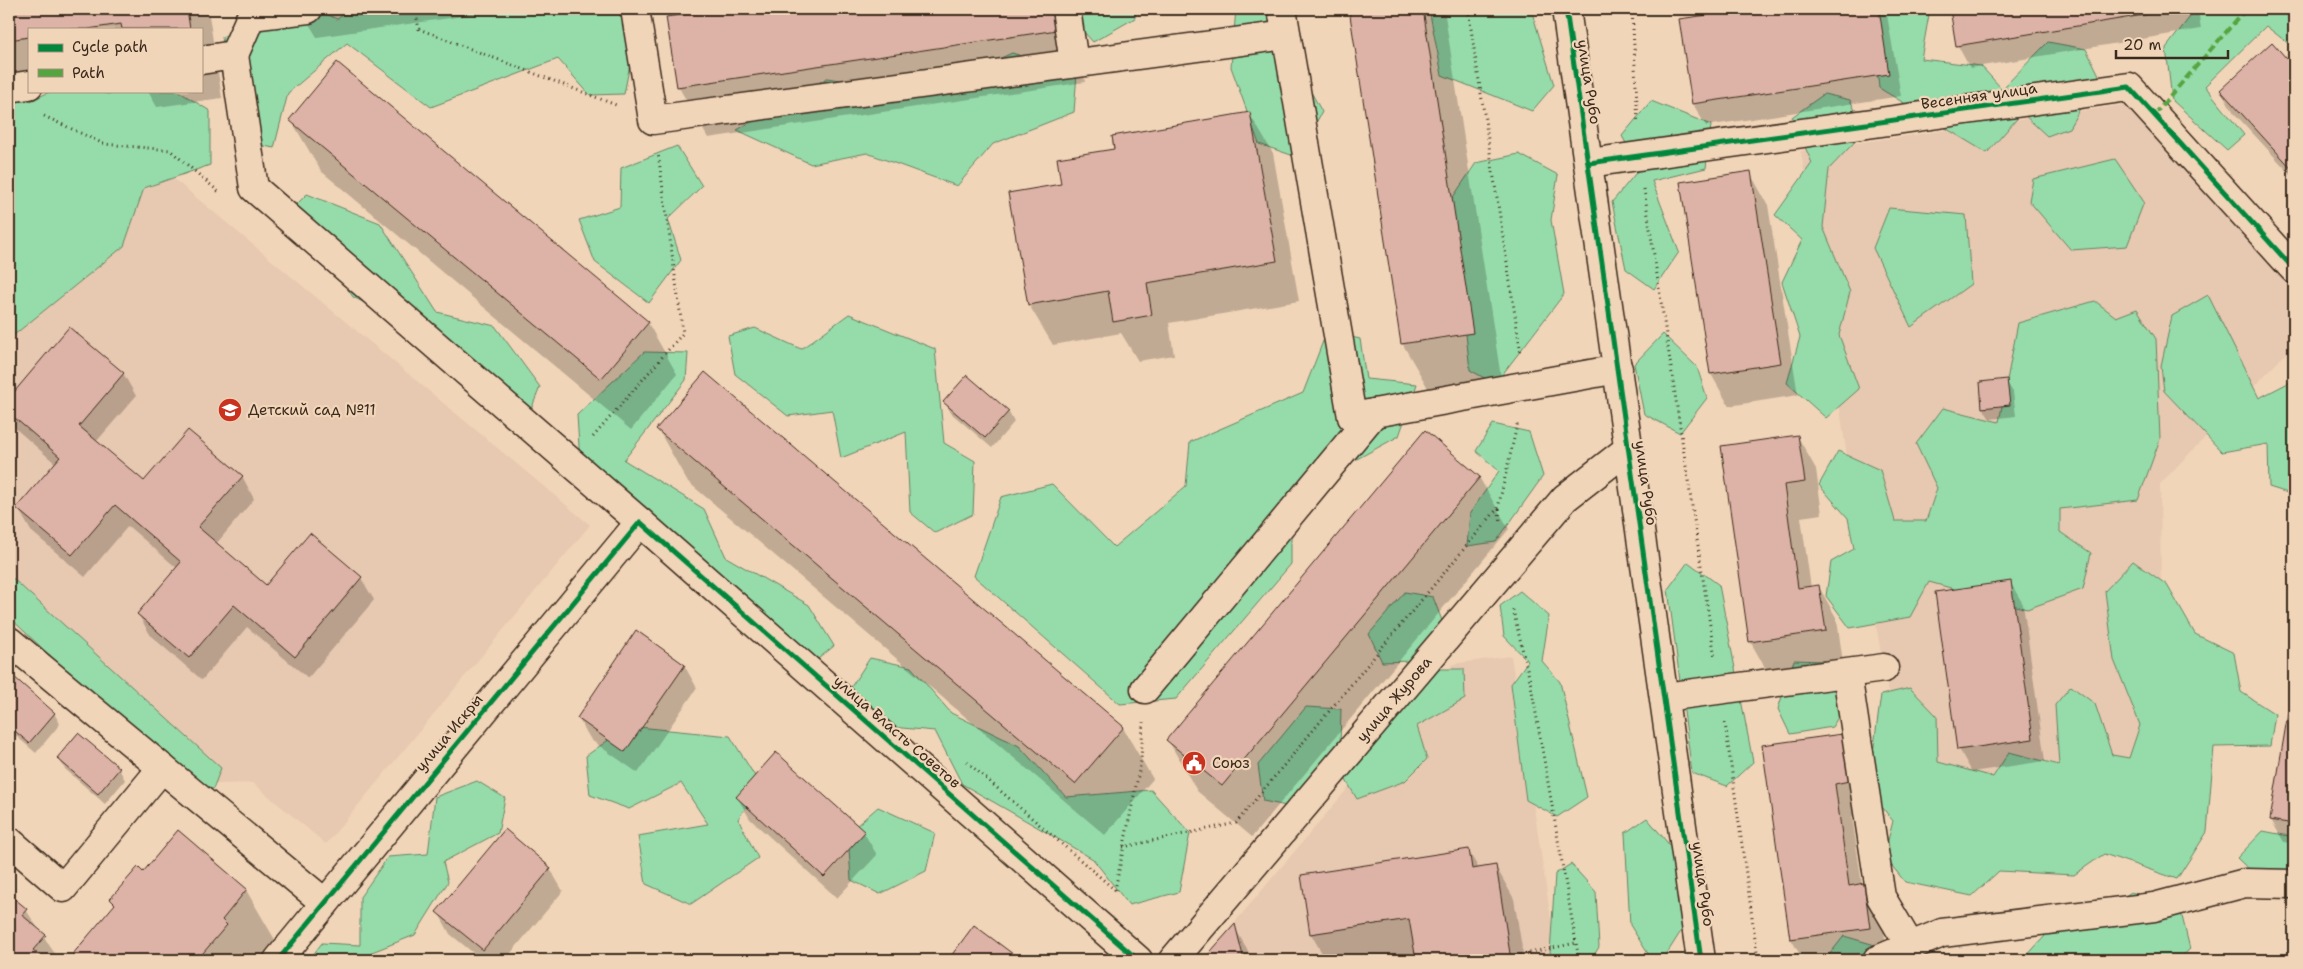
<svg xmlns="http://www.w3.org/2000/svg" width="2303" height="969" viewBox="0 0 2303 969" font-family="'Shantell Sans',sans-serif">
	<style>
		.built { fill: #e7c8b0 }
		.green { fill: #96dcaa; stroke: #688364 }
		.shadow { fill: #0003 }
		.building { fill: #deb3a7; stroke: #3b2a1e }
		.lines { fill: none; stroke-linecap: round; stroke-linejoin: round }
		.minor-casing { stroke: #3b2a1e; stroke-width: 31 }
		.path { stroke: #3b2a1e; stroke-width: 3; stroke-dasharray: 1 4; stroke-linecap: butt }
		.minor { stroke: #f1d5b8; stroke-width: 28 }
		.quiet { stroke: #54a441; stroke-width: 4; stroke-dasharray: 8 4; stroke-linecap: butt }
		.cycleway-casing { stroke: #f1d5b8; stroke-width: 8 }
		.cycleway { stroke: #00873e; stroke-width: 5 }
		.labels { text-anchor: middle; dominant-baseline: central; stroke-width: 4.5; stroke-linejoin: round; paint-order: stroke }
		.street-label { font-size: 15px; fill: #3b2a1e; stroke: #f1d5b8 }
		.poi-label { font-size: 15px; fill: #3b2a1e; stroke: #f1d5b8; text-anchor: start }
	</style>
	<rect width="100%" height="100%" fill="#f1d5b8"/>
	<filter id="ink" filterUnits="userSpaceOnUse"><feTurbulence type="fractalNoise" baseFrequency=".02" numOctaves="2"/><feDisplacementMap in="SourceGraphic" scale="10" xChannelSelector="R" yChannelSelector="G"/><feConvolveMatrix kernelMatrix="1 2 1 2 8 2 1 2 1" color-interpolation-filters="sRGB"/></filter>
	<g filter="url(#ink)">
		<g class="built">
			<polygon points="2131,104 2294,282 2294,345 2160,484 2163,840 1914,844 1848,462 1801,151"/>
			<polygon points="133,145 590,525 326,844 253,783 216,784 9,604 9,294"/>
			<polygon points="1511,656 1557,960 1203,960 1453,664"/>
		</g>
		<g class="green">
			<polygon points="278,9 316,9 337,19 351,9 614,9 636,34 624,94 590,95 558,59 431,107 347,43 288,93 274,148 233,140 222,37"/>
			<polygon points="1063,9 1136,9 1135,18 1093,42"/>
			<polygon points="1236,9 1268,9 1266,10 1322,112 1297,157 1259,144 1231,67"/>
			<polygon points="1429,9 1531,9 1554,85 1532,111 1442,75"/>
			<polygon points="1838,9 1930,9 1921,59 1981,66 2002,89 2048,42 2086,49 2099,75 2069,128 2047,136 2022,113 1987,153 1879,88 1872,16 1841,19"/>
			<polygon points="2196,9 2294,9 2294,48 2266,26 2205,86 2244,135 2227,150 2172,100 2166,48"/>
			<polygon points="1012,53 1077,73 1074,112 993,144 957,186 867,153 811,164 737,130 827,78 923,93"/>
			<polygon points="14,73 31,101 51,91 97,91 108,94 118,91 178,91 210,111 210,165 144,188 124,246 9,339 9,74"/>
			<polygon points="1824,94 1850,100 1865,131 1829,169 1823,227 1850,292 1839,335 1859,389 1826,418 1787,383 1800,337 1782,282 1802,240 1775,215 1812,163 1792,117"/>
			<polygon points="1651,101 1711,125 1706,168 1652,181 1679,252 1654,289 1626,269 1612,202 1640,168 1622,136"/>
			<polygon points="677,146 702,186 668,219 681,260 649,303 595,262 579,220 620,207 621,168"/>
			<polygon points="1519,154 1558,175 1551,220 1564,294 1495,384 1470,370 1451,200 1476,163"/>
			<polygon points="2115,159 2144,202 2127,246 2071,250 2029,201 2033,179"/>
			<polygon points="307,194 380,223 437,312 495,326 540,387 530,412 419,330 353,297 293,208"/>
			<polygon points="1889,208 1966,215 1971,284 1911,327 1873,248"/>
			<polygon points="2208,295 2259,398 2294,380 2294,495 2269,487 2268,444 2222,452 2164,391 2161,366 2172,316"/>
			<polygon points="2095,301 2116,317 2137,309 2156,339 2160,439 2138,500 2060,509 2060,532 2091,553 2083,589 2027,609 1929,582 1910,617 1850,628 1826,596 1831,562 1854,549 1848,518 1819,485 1838,451 1880,470 1895,521 1926,521 1937,488 1916,444 1943,408 1999,422 2018,323"/>
			<polygon points="849,314 935,349 944,443 975,461 973,514 935,533 910,512 906,432 841,458 832,410 788,416 735,374 728,336 755,328 801,349"/>
			<polygon points="1327,331 1360,339 1366,379 1417,384 1399,436 1291,495 1291,564 1176,699 1120,704 974,576 1001,497 1052,484 1114,547 1186,486 1190,442 1303,393"/>
			<polygon points="1663,334 1697,367 1707,398 1680,433 1644,414 1634,364"/>
			<polygon points="644,352 688,353 686,380 624,460 704,509 726,557 809,605 834,646 813,663 739,628 699,575 634,540 580,462 577,415"/>
			<polygon points="1493,424 1529,432 1543,476 1496,542 1467,546 1470,513 1499,471 1476,451"/>
			<polygon points="2133,561 2167,585 2195,634 2234,653 2241,692 2275,714 2270,746 2214,747 2207,832 2177,879 2104,854 2074,875 1999,871 1972,896 1905,882 1884,856 1893,821 1868,789 1881,695 1910,688 1937,716 1938,762 1993,777 2009,752 2059,765 2055,705 2071,686 2095,704 2112,755 2129,758 2140,725 2114,660 2105,591"/>
			<polygon points="1688,562 1719,585 1753,762 1727,786 1692,773 1668,589"/>
			<polygon points="9,575 221,768 213,789 187,784 9,617"/>
			<polygon points="1520,591 1549,616 1542,661 1560,682 1587,797 1557,817 1526,800 1511,684 1528,661 1504,636 1500,606"/>
			<polygon points="1405,592 1433,597 1444,626 1412,661 1382,662 1369,634"/>
			<polygon points="870,658 911,667 951,713 1019,746 1066,797 1151,790 1190,833 1179,892 1129,905 1093,859 962,784 935,731 891,727 851,687"/>
			<polygon points="1794,660 1825,661 1847,703 1832,727 1790,734 1778,709"/>
			<polygon points="1432,669 1464,669 1465,699 1417,726 1427,759 1405,781 1357,799 1343,775"/>
			<polygon points="1306,707 1341,709 1340,747 1291,807 1263,801 1258,765"/>
			<polygon points="628,726 730,736 761,786 738,819 758,858 691,904 646,884 638,836 708,824 681,783 629,809 590,795 586,756"/>
			<polygon points="477,781 505,798 498,833 443,862 448,882 415,935 372,952 372,960 309,960 322,943 360,945 360,897 388,857 428,854 435,797"/>
			<polygon points="878,807 935,833 926,871 880,894 851,880 848,833"/>
			<polygon points="1647,818 1671,847 1683,928 1664,958 1666,960 1652,960 1630,925 1625,833"/>
			<polygon points="2263,831 2294,837 2294,880 2257,877 2237,858"/>
			<polygon points="1571,864 1596,892 1599,947 1591,960 1554,960 1550,954 1555,874"/>
			<polygon points="2131,892 2180,908 2190,949 2178,960 2023,960 2055,925 2086,924"/>
			<polygon points="1844,936 1875,945 1880,960 1825,960"/>
		</g>
		<g class="shadow">
			<polygon points="9,9 208,9 222,98 157,107 148,91 201,91 201,29 29,29 29,91 41,91 9,96"/>
			<polygon points="300,9 513,9 317,37"/>
			<polygon points="731,9 1072,9 1075,14 1085,82 708,138 678,86 668,18"/>
			<polygon points="1350,9 1444,9 1502,384 1432,395 1402,343"/>
			<polygon points="1757,9 1886,9 1901,96 1706,126 1693,104 1681,21"/>
			<polygon points="1951,9 2198,9 2201,29 1970,68 1958,46"/>
			<polygon points="2272,44 2294,69 2294,178 2234,113 2221,91"/>
			<polygon points="1249,113 1273,153 1299,301 1169,323 1174,355 1138,361 1121,333 1053,345 1029,305 1063,185 1115,150"/>
			<polygon points="291,120 648,323 677,374 631,430 321,171"/>
			<polygon points="1750,173 1768,205 1798,395 1729,406 1711,374"/>
			<polygon points="69,328 123,373 136,396 96,442 145,483 242,476 254,499 216,544 267,586 361,578 374,600 308,678 247,627 202,680 151,636 138,614 177,568 128,526 85,577 31,531 18,508 56,464 16,429 9,417 9,400"/>
			<polygon points="2006,381 2013,392 2016,416 1990,419 1983,408 1981,383"/>
			<polygon points="945,402 1008,411 1014,422 992,448 951,413"/>
			<polygon points="658,429 1123,728 1153,779 1105,835 687,481"/>
			<polygon points="1798,437 1816,469 1822,514 1801,517 1811,588 1819,587 1837,619 1843,663 1768,673 1750,641 1722,447"/>
			<polygon points="1479,477 1509,529 1252,837 1197,791 1168,740"/>
			<polygon points="2010,582 2023,604 2045,761 1972,772 1959,749"/>
			<polygon points="684,665 697,688 638,773 591,740 578,718"/>
			<polygon points="13,678 54,713 60,724 36,753 9,730 9,683"/>
			<polygon points="2294,684 2294,844 2284,842 2271,820"/>
			<polygon points="78,735 119,769 125,780 105,804 65,769 58,758"/>
			<polygon points="1841,735 1860,767 1866,813 1852,816 1862,885 1882,917 1888,960 1803,960 1791,939"/>
			<polygon points="737,797 864,833 877,855 837,898 750,819"/>
			<polygon points="505,831 550,869 563,891 505,960 482,960 450,934 438,912"/>
			<polygon points="178,832 246,890 281,950 272,960 77,960 74,955 115,906 112,899 143,874"/>
			<polygon points="1468,850 1479,869 1496,867 1514,899 1524,960 1417,960 1416,953 1366,960 1326,960 1311,934 1302,876"/>
			<polygon points="9,895 26,910 59,960 9,960"/>
			<polygon points="1234,926 1253,960 1205,960"/>
			<polygon points="974,927 1019,960 950,960"/>
		</g>
		<g class="building">
			<polygon points="9,9 187,9 190,29 122,29 121,24 88,29 29,29 29,37 9,40"/>
			<polygon points="722,9 1053,9 1057,30 677,87 666,17"/>
			<polygon points="1349,9 1423,9 1473,333 1401,344"/>
			<polygon points="1749,9 1879,9 1889,74 1692,104 1679,19"/>
			<polygon points="1950,9 2180,9 1956,46"/>
			<polygon points="2272,42 2294,67 2294,171 2220,90"/>
			<polygon points="337,62 649,322 601,379 289,120"/>
			<polygon points="1250,112 1277,261 1147,283 1152,315 1113,322 1108,291 1028,305 1008,193 1061,184 1057,158 1114,149 1112,136"/>
			<polygon points="1751,171 1781,363 1710,374 1680,182"/>
			<polygon points="69,327 124,373 79,426 144,481 188,430 243,476 198,527 266,585 310,533 362,577 295,657 234,605 189,658 137,614 181,562 115,505 72,555 16,508 60,457 9,413 9,398"/>
			<polygon points="705,372 1124,727 1075,784 656,429"/>
			<polygon points="967,375 1009,411 985,438 943,402"/>
			<polygon points="2007,379 2010,405 1982,408 1980,382"/>
			<polygon points="1425,430 1480,477 1222,786 1166,740"/>
			<polygon points="1798,435 1805,482 1784,485 1798,588 1819,585 1826,631 1749,642 1721,446"/>
			<polygon points="2011,581 2033,739 1957,750 1935,592"/>
			<polygon points="636,630 685,665 625,752 577,718"/>
			<polygon points="13,676 55,713 29,743 9,726 9,681"/>
			<polygon points="2294,677 2294,824 2270,820"/>
			<polygon points="78,733 120,768 98,794 57,758"/>
			<polygon points="1842,734 1849,781 1835,784 1849,886 1864,883 1870,928 1790,939 1762,745"/>
			<polygon points="776,752 865,832 824,877 736,797"/>
			<polygon points="505,829 551,868 483,950 436,912"/>
			<polygon points="178,830 247,889 222,920 227,925 197,960 79,960 72,955 115,904 110,899 138,867 143,872"/>
			<polygon points="1469,849 1472,869 1496,865 1511,960 1416,960 1409,919 1310,934 1301,875"/>
			<polygon points="9,894 27,909 22,915 46,935 33,950 46,960 9,960"/>
			<polygon points="1235,924 1244,960 1203,960"/>
			<polygon points="974,925 1021,960 948,960"/>
		</g>
		<g class="lines">
			<g class="minor-casing">
				<g id="minor">
					<polyline points="635,9 653,120 1286,35"/>
					<polyline points="1066,9 1074,63"/>
					<polyline points="1282,9 1352,417 1618,369"/>
					<polyline points="1566,9 1701,960"/>
					<polyline points="234,55 251,16 308,9"/>
					<polyline points="201,60 234,55 254,188 640,522 1138,960"/>
					<polyline points="9,88 29,85"/>
					<polyline points="1589,163 2129,87 2294,269"/>
					<polyline points="9,641 325,903"/>
					<polyline points="1847,674 1881,897 1910,946"/>
					<polyline points="1145,689 1374,413"/>
					<polyline points="1665,697 1884,668"/>
					<polyline points="9,841 63,888 162,768"/>
					<polyline points="278,960 640,522"/>
					<path id="s1" d="M1173,960L1565,498L1628,449"/>
					<polyline points="1877,960 1942,933 2154,907 2245,883 2294,884"/>
				</g>
			</g>
			<g class="path">
				<polyline points="415,9 419,29 616,105"/>
				<polyline points="1468,9 1521,354"/>
				<polyline points="1632,9 1638,123"/>
				<polyline points="44,116 104,144 170,150 220,193"/>
				<polyline points="1644,189 1715,658"/>
				<polyline points="593,437 683,333 658,153"/>
				<polyline points="1499,509 1500,523"/>
				<polyline points="1513,610 1531,685 1579,960"/>
				<polyline points="1725,723 1758,960"/>
				<polyline points="967,762 1115,890"/>
				<polyline points="1123,847 1236,823 1498,508 1518,421"/>
				<polyline points="1115,890 1141,761 1143,722"/>
				<polyline points="1510,957 1576,943"/>
			</g>
			<use href="#minor" class="minor"/>
			<polyline class="quiet" points="2154,115 2246,9"/>
			<g class="cycleway-casing">
				<g id="cycleway">
					<polyline points="1566,9 1701,960"/>
					<polyline points="1589,163 2129,87 2294,269"/>
					<polyline points="278,960 640,522 1138,960"/>
				</g>
			</g>
			<use href="#cycleway" class="cycleway"/>
		</g>
	</g>
	<defs>
		<g id="school-disc" transform="scale(1.25)"><circle r="9.5" fill="#c8321e" stroke="#f1d5b8"/><path d="M0-5L7-2L0 1L-7-2ZM-4 1L0 2.5L4 1V4Q0 6-4 4Z" fill="#fff"/></g>
		<g id="civic-disc" transform="scale(1.25)"><circle r="9.5" fill="#c8321e" stroke="#f1d5b8"/><path d="M-.6-6.5H3V-4.5H.6V-3L4-1V1h2V6H-6V1h2V-1L-.6-3ZM-1.2 2.5V6h2.4V2.5Z" fill="#fff"/></g>
	</defs>
	<g fill-rule="evenodd">
		<use href="#school-disc" x="230" y="410"/>
		<use href="#civic-disc" x="1194" y="763"/>
	</g>
	<g class="labels">
		<g class="street-label">
			<text transform="translate(1589 82) rotate(81)">улица Рубо</text>
			<text transform="translate(1979 96) rotate(-8)">Весенняя улица</text>
			<text transform="translate(1646 483) rotate(82)">улица Рубо</text>
			<text stroke="none"><textPath href="#s1" startOffset="342">улица Журова</textPath></text>
			<text transform="translate(897 732) rotate(41)">улица Власть Советов</text>
			<text transform="translate(449 733) rotate(-50)">улица Искры</text>
			<text transform="translate(1703 884) rotate(82)">улица Рубо</text>
		</g>
		<g class="poi-label">
			<text x="248" y="410">Детский сад №11</text>
			<text x="1212" y="763">Союз</text>
		</g>
	</g>
	<rect width="2303" height="969" fill="none" stroke="#f1d5b8" stroke-width="30"/>
	<rect x="15" y="15" width="2273" height="939" fill="none" stroke="#3b2a1e" stroke-width="2" filter="url(#ink)"/>
	<rect x="28" y="28" width="175" height="65" fill="#f1d5b8" stroke="#a8917a"/>
	<rect x="38" y="44" width="25" height="8" fill="#00873e" stroke="#a8917a"/>
	<text x="72" y="52" font-size="15" fill="#3b2a1e">Cycle path</text>
	<rect x="38" y="69" width="25" height="8" fill="#54a441" stroke="#a8917a"/>
	<text x="72" y="78" font-size="15" fill="#3b2a1e">Path</text>
	<path d="M2116 50v8h112v-8" fill="none" stroke="#3b2a1e" stroke-width="2.5"/>
	<text x="2123" y="50" font-size="15" fill="#3b2a1e" stroke="#f1d5b8" stroke-width="4" paint-order="stroke">20 m</text>
</svg>
